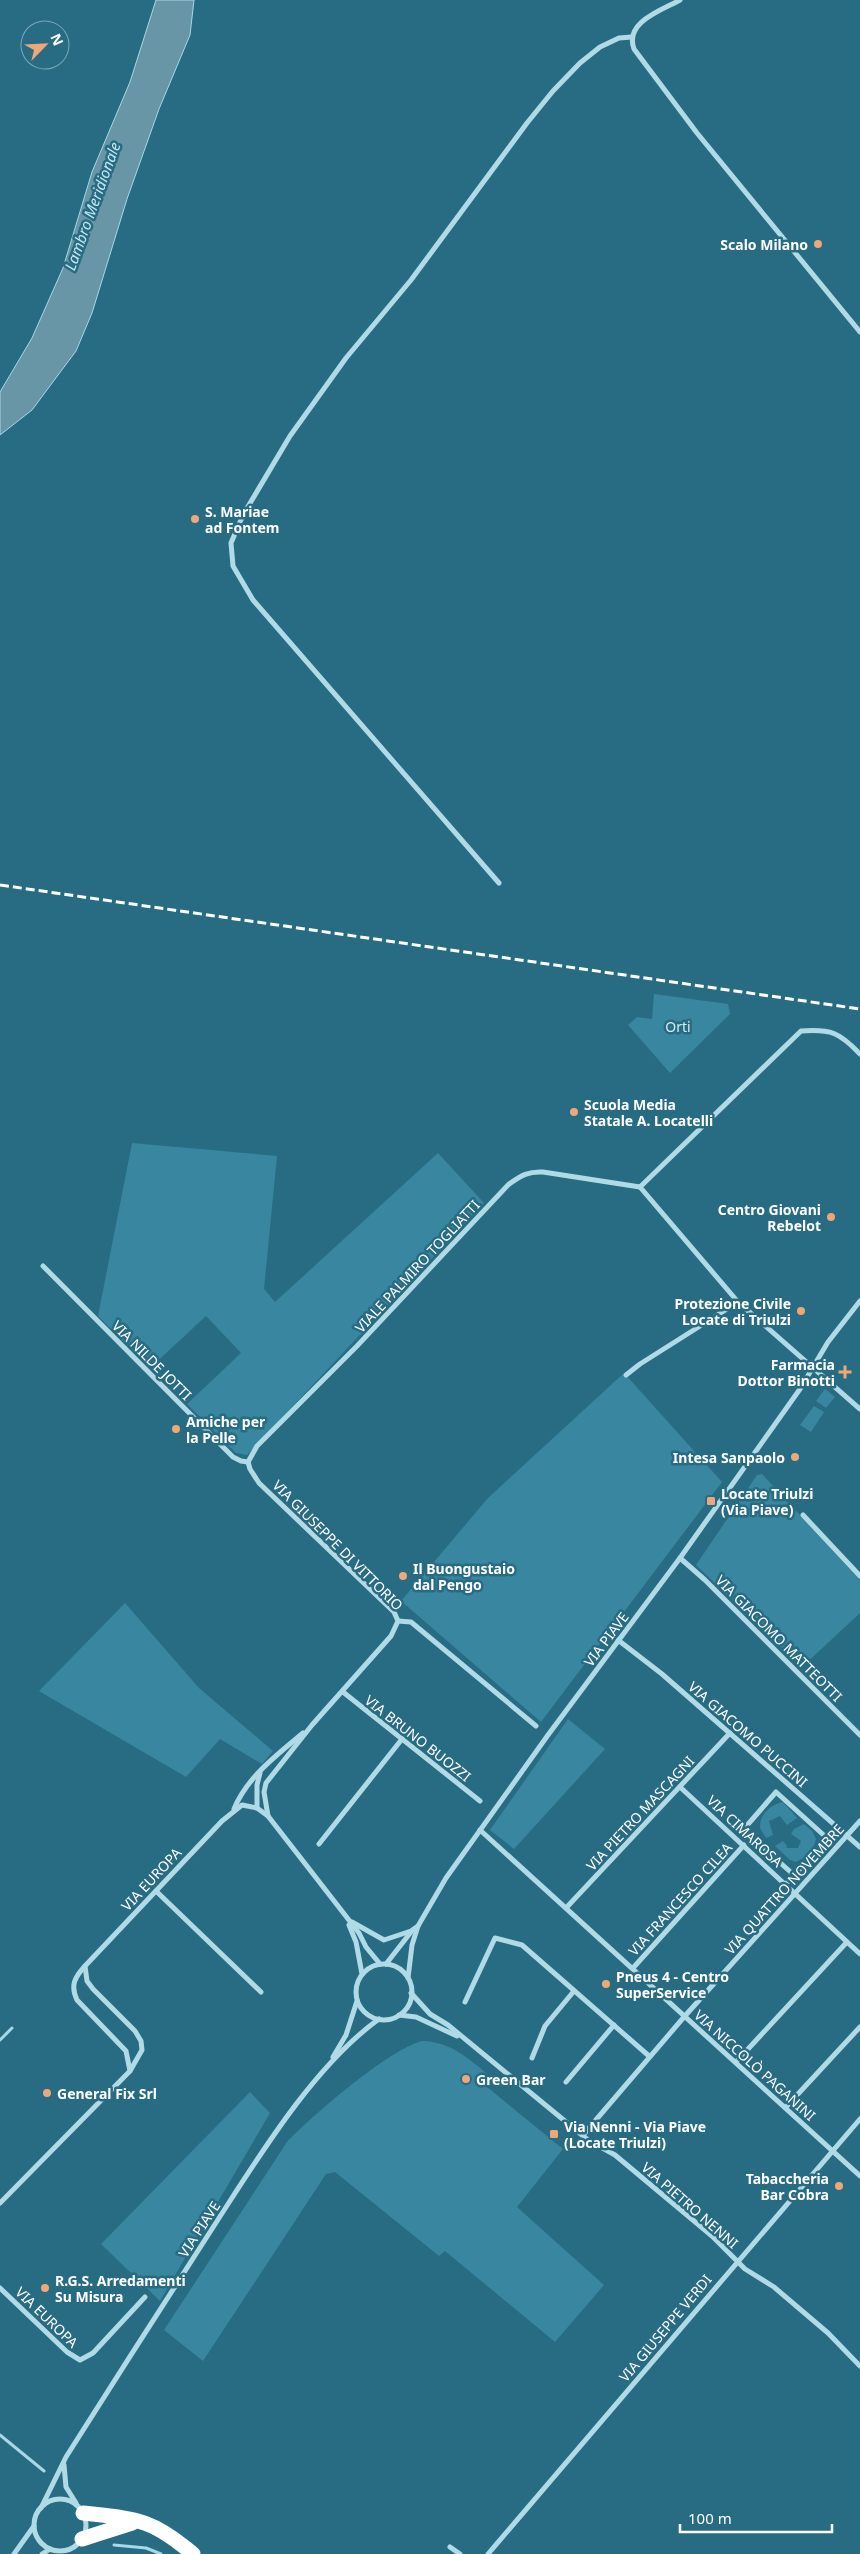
<svg xmlns="http://www.w3.org/2000/svg" width="860" height="2554" viewBox="0 0 860 2554" font-family="'Noto Sans',sans-serif">
	<style>
		.green { fill: #38869f }
		.water { fill: #6996a6; stroke: #a6d8e7 }
		.lines { fill: none; stroke-linecap: round; stroke-linejoin: round }
		.stream { stroke: #a6d8e7; stroke-width: 3 }
		.street { stroke: #b1dae7; stroke-width: 5 }
		.highway { stroke: #fff; stroke-width: 15 }
		.rail { stroke: #fff; stroke-width: 3; stroke-dasharray: 9 4; stroke-linecap: butt }
		.poi-dot { fill: #efa777; stroke: #286c83; stroke-width: 2 }
		.labels { text-anchor: middle; dominant-baseline: central; stroke-width: 5; stroke-linejoin: round; paint-order: stroke }
		.poi-label { font-size: 14px; font-weight: bold; fill: #fff; stroke: #286c83; text-anchor: start }
		.park-label { font-size: 14px; fill: #d4eef6; stroke: #286c83 }
		.street-label { font-size: 14px; fill: #fff; stroke: #286c83 }
		.water-label { font-size: 15px; font-style: italic; fill: #c7e7f1; stroke: #286c83 }
	</style>
	<rect width="100%" height="100%" fill="#286c83"/>
	<g class="green">
		<polygon points="654,994 728,1004 730,1014 670,1073 628,1025 637,1017 652,1019"/>
		<polygon points="132,1143 277,1156 264,1289 275,1302 438,1153 484,1203 247,1455 236,1453 187,1404 241,1353 206,1316 150,1368 98,1316"/>
		<polygon points="624,1373 722,1482 541,1722 401,1601 488,1498"/>
		<polygon points="825,1389 835,1397 826,1408 816,1401"/>
		<polygon points="814,1406 824,1412 811,1432 800,1425"/>
		<polygon points="762,1474 860,1580 860,1613 802,1667 696,1565 757,1475"/>
		<polygon points="125,1603 199,1688 273,1751 262,1764 220,1739 186,1777 39,1691"/>
		<polygon points="568,1719 605,1749 514,1849 490,1830"/>
		<path d="M783,1802L797,1818L787,1825L780,1816L769,1821L773,1835L766,1838L760,1828C759,1815 771,1804 783,1802Z"/>
		<path d="M804,1824L812,1831L816,1839C813,1851 807,1857 796,1862L790,1860L775,1846L783,1841L787,1846L786,1848H798L801,1841L791,1834L794,1829Z"/>
		<path d="M422,2041C452,2042 469,2059 491,2077L487,2087L563,2149L517,2207L604,2285L555,2342L445,2251L439,2256L335,2172L326,2174L203,2361L164,2330L287,2142C313,2115 388,2050 422,2041Z"/>
		<polygon points="250,2092 270,2113 160,2301 101,2244"/>
	</g>
	<polygon class="water" points="156,0 194,0 190,35 159,109 127,199 92,313 76,351 32,410 0,435 0,392 32,338 63,268 92,172 130,82"/>
	<g class="lines">
		<g class="stream">
			<polyline points="0,2040 12,2028"/>
			<polyline points="0,2435 44,2471"/>
			<polyline points="114,2545 146,2548 161,2554"/>
		</g>
		<g class="street">
			<path d="M680,0C662,10 624,22 634,49L697,133L860,332"/>
			<polyline points="499,883 253,600 233,566 231,543 243,515 290,436 346,358 411,280 527,123 553,91 580,63 600,47 619,38 632,37"/>
			<polyline points="640,1187 738,1302 860,1409"/>
			<path d="M640,1187L801,1031C831,1029 839,1032 860,1054"/>
			<polyline points="43,1266 233,1457 241,1461 248,1462"/>
			<polyline points="626,1375 640,1364 738,1302"/>
			<path d="M248,1462L257,1446L357,1346L509,1184C521,1176 528,1171 543,1172L640,1187"/>
			<polyline points="248,1462 250,1469 259,1483 394,1612 398,1621 391,1636 312,1725 266,1783 264,1792 268,1816"/>
			<polyline points="803,1515 860,1576"/>
			<polyline points="680,1558 705,1580 860,1735"/>
			<polyline points="398,1621 411,1622 536,1726"/>
			<polyline points="618,1640 662,1674 860,1847"/>
			<polyline points="343,1692 480,1801"/>
			<polyline points="680,1787 860,1954"/>
			<polyline points="257,1808 257,1785 260,1773"/>
			<path d="M234,1809C247,1777 277,1755 303,1733"/>
			<polyline points="480,1830 860,2176"/>
			<polyline points="319,1844 402,1739"/>
			<polyline points="786,1884 828,1839 776,1792 743,1830 794,1875"/>
			<polyline points="156,1891 261,1992"/>
			<polyline points="566,1908 730,1733"/>
			<polyline points="352,1922 384,1940 411,1931 418,1926"/>
			<polyline points="349,1925 356,1942 362,1974"/>
			<polyline points="386,1964 411,1932"/>
			<circle cx="384" cy="1992" r="28"/>
			<polyline points="633,1968 744,1845"/>
			<polyline points="408,1978 412,1945 418,1926 446,1878 548,1735 680,1558 800,1389 828,1342 860,1301"/>
			<polyline points="411,1993 430,2014 448,2025 588,2140 615,2155 712,2236 745,2269 774,2287 828,2333 860,2366"/>
			<polyline points="465,2002 495,1938 522,1945 649,2056"/>
			<polyline points="399,2015 416,2017 457,2036"/>
			<polyline points="333,2057 346,2035 357,2001"/>
			<polyline points="532,2058 545,2026 574,1991"/>
			<polyline points="736,2062 847,1942"/>
			<path d="M130,2071L126,2051L77,2000C70,1985 75,1977 85,1966L222,1821L242,1805L257,1808L268,1816L359,1933L366,1947L380,1964"/>
			<polyline points="566,2082 614,2025"/>
			<polyline points="786,2107 860,2027"/>
			<polyline points="583,2135 684,2017 860,1821"/>
			<polyline points="0,2203 130,2071 142,2050 141,2041 135,2031 93,1989 87,1981 85,1966"/>
			<polyline points="0,2288 67,2352 80,2360 93,2353 145,2297"/>
			<polyline points="64,2465 66,2487 76,2503"/>
			<circle cx="60" cy="2525" r="26"/>
			<path d="M41,2508L66,2457C117,2377 167,2298 219,2218C261,2153 315,2065 379,2019"/>
			<polyline points="450,2547 460,2554"/>
			<polyline points="14,2554 34,2526"/>
			<polyline points="42,2554 50,2549"/>
			<polyline points="488,2554 860,2119"/>
		</g>
		<g class="highway">
			<path d="M83,2513C136,2519 151,2518 193,2554"/>
			<polyline points="82,2539 132,2523"/>
		</g>
		<polyline class="rail" points="0,885 860,1009"/>
	</g>
	<g class="poi-dot">
		<circle cx="818" cy="244" r="5"/>
		<circle cx="195" cy="519" r="5"/>
		<circle cx="574" cy="1112" r="5"/>
		<circle cx="831" cy="1217" r="5"/>
		<circle cx="801" cy="1311" r="5"/>
		<path d="M842.5 1364.5h5v5h5v5h-5v5h-5v-5h-5v-5h5z"/>
		<circle cx="176" cy="1429" r="5"/>
		<circle cx="795" cy="1457" r="5"/>
		<rect x="706" y="1496" width="10" height="10" rx="2.5"/>
		<circle cx="403" cy="1576" r="5"/>
		<circle cx="606" cy="1984" r="5"/>
		<circle cx="466" cy="2079" r="5"/>
		<circle cx="47" cy="2093" r="5"/>
		<rect x="549" y="2129" width="10" height="10" rx="2.5"/>
		<circle cx="839" cy="2186" r="5"/>
		<circle cx="45" cy="2288" r="5"/>
	</g>
	<g class="labels">
		<g class="poi-label">
			<text x="808" y="244" text-anchor="end">Scalo Milano</text>
			<text x="205" y="511">S. Mariae<tspan x="205" dy="16">ad Fontem</tspan></text>
			<text x="584" y="1104">Scuola Media<tspan x="584" dy="16">Statale A. Locatelli</tspan></text>
			<text x="821" y="1209" text-anchor="end">Centro Giovani<tspan x="821" dy="16">Rebelot</tspan></text>
			<text x="791" y="1303" text-anchor="end">Protezione Civile<tspan x="791" dy="16">Locate di Triulzi</tspan></text>
			<text x="835" y="1364" text-anchor="end">Farmacia<tspan x="835" dy="16">Dottor Binotti</tspan></text>
			<text x="186" y="1421">Amiche per<tspan x="186" dy="16">la Pelle</tspan></text>
			<text x="785" y="1457" text-anchor="end">Intesa Sanpaolo</text>
			<text x="721" y="1493">Locate Triulzi<tspan x="721" dy="16">(Via Piave)</tspan></text>
			<text x="413" y="1568">Il Buongustaio<tspan x="413" dy="16">dal Pengo</tspan></text>
			<text x="616" y="1976">Pneus 4 - Centro<tspan x="616" dy="16">SuperService</tspan></text>
			<text x="476" y="2079">Green Bar</text>
			<text x="57" y="2093">General Fix Srl</text>
			<text x="564" y="2126">Via Nenni - Via Piave<tspan x="564" dy="16">(Locate Triulzi)</tspan></text>
			<text x="829" y="2178" text-anchor="end">Tabaccheria<tspan x="829" dy="16">Bar Cobra</tspan></text>
			<text x="55" y="2280">R.G.S. Arredamenti<tspan x="55" dy="16">Su Misura</tspan></text>
		</g>
		<g class="park-label">
			<text x="678" y="1026">Orti</text>
		</g>
		<g class="street-label">
			<text transform="translate(417 1266) rotate(-47)">VIALE PALMIRO TOGLIATTI</text>
			<text transform="translate(152 1360) rotate(45)">VIA NILDE JOTTI</text>
			<text transform="translate(338 1545) rotate(45)">VIA GIUSEPPE DI VITTORIO</text>
			<text transform="translate(779 1638) rotate(45)">VIA GIACOMO MATTEOTTI</text>
			<text transform="translate(606 1639) rotate(-53)">VIA PIAVE</text>
			<text transform="translate(748 1734) rotate(41)">VIA GIACOMO PUCCINI</text>
			<text transform="translate(418 1738) rotate(38)">VIA BRUNO BUOZZI</text>
			<text transform="translate(640 1813) rotate(-47)">VIA PIETRO MASCAGNI</text>
			<text transform="translate(745 1831) rotate(43)">VIA CIMAROSA</text>
			<text transform="translate(151 1879) rotate(-47)">VIA EUROPA</text>
			<text transform="translate(784 1889) rotate(-48)">VIA QUATTRO NOVEMBRE</text>
			<text transform="translate(680 1899) rotate(-48)">VIA FRANCESCO CILEA</text>
			<text transform="translate(755 2065) rotate(42)">VIA NICCOLÒ PAGANINI</text>
			<text transform="translate(690 2205) rotate(41)">VIA PIETRO NENNI</text>
			<text transform="translate(199 2229) rotate(-57)">VIA PIAVE</text>
			<text transform="translate(47 2317) rotate(44)">VIA EUROPA</text>
			<text transform="translate(665 2328) rotate(-50)">VIA GIUSEPPE VERDI</text>
		</g>
		<g class="water-label">
			<text transform="translate(92 206) rotate(-70)">Lambro Meridionale</text>
		</g>
	</g>
	<g transform="translate(45 45) rotate(66)"><circle r="24" fill="#286c83" stroke="#7ea7b5"/>
	<path d="M0-4L9 19L0 12L-9 19Z" fill="#efa777"/>
	<text y="-8" font-size="14" font-weight="bold" text-anchor="middle" fill="#ffffff">N</text>
	</g>
	<path d="M680 2524v8h152v-8" fill="none" stroke="#ffffff" stroke-width="2.5"/>
	<text x="688" y="2524" font-size="15" fill="#ffffff" stroke="#286c83" stroke-width="4" paint-order="stroke">100 m</text>
</svg>
